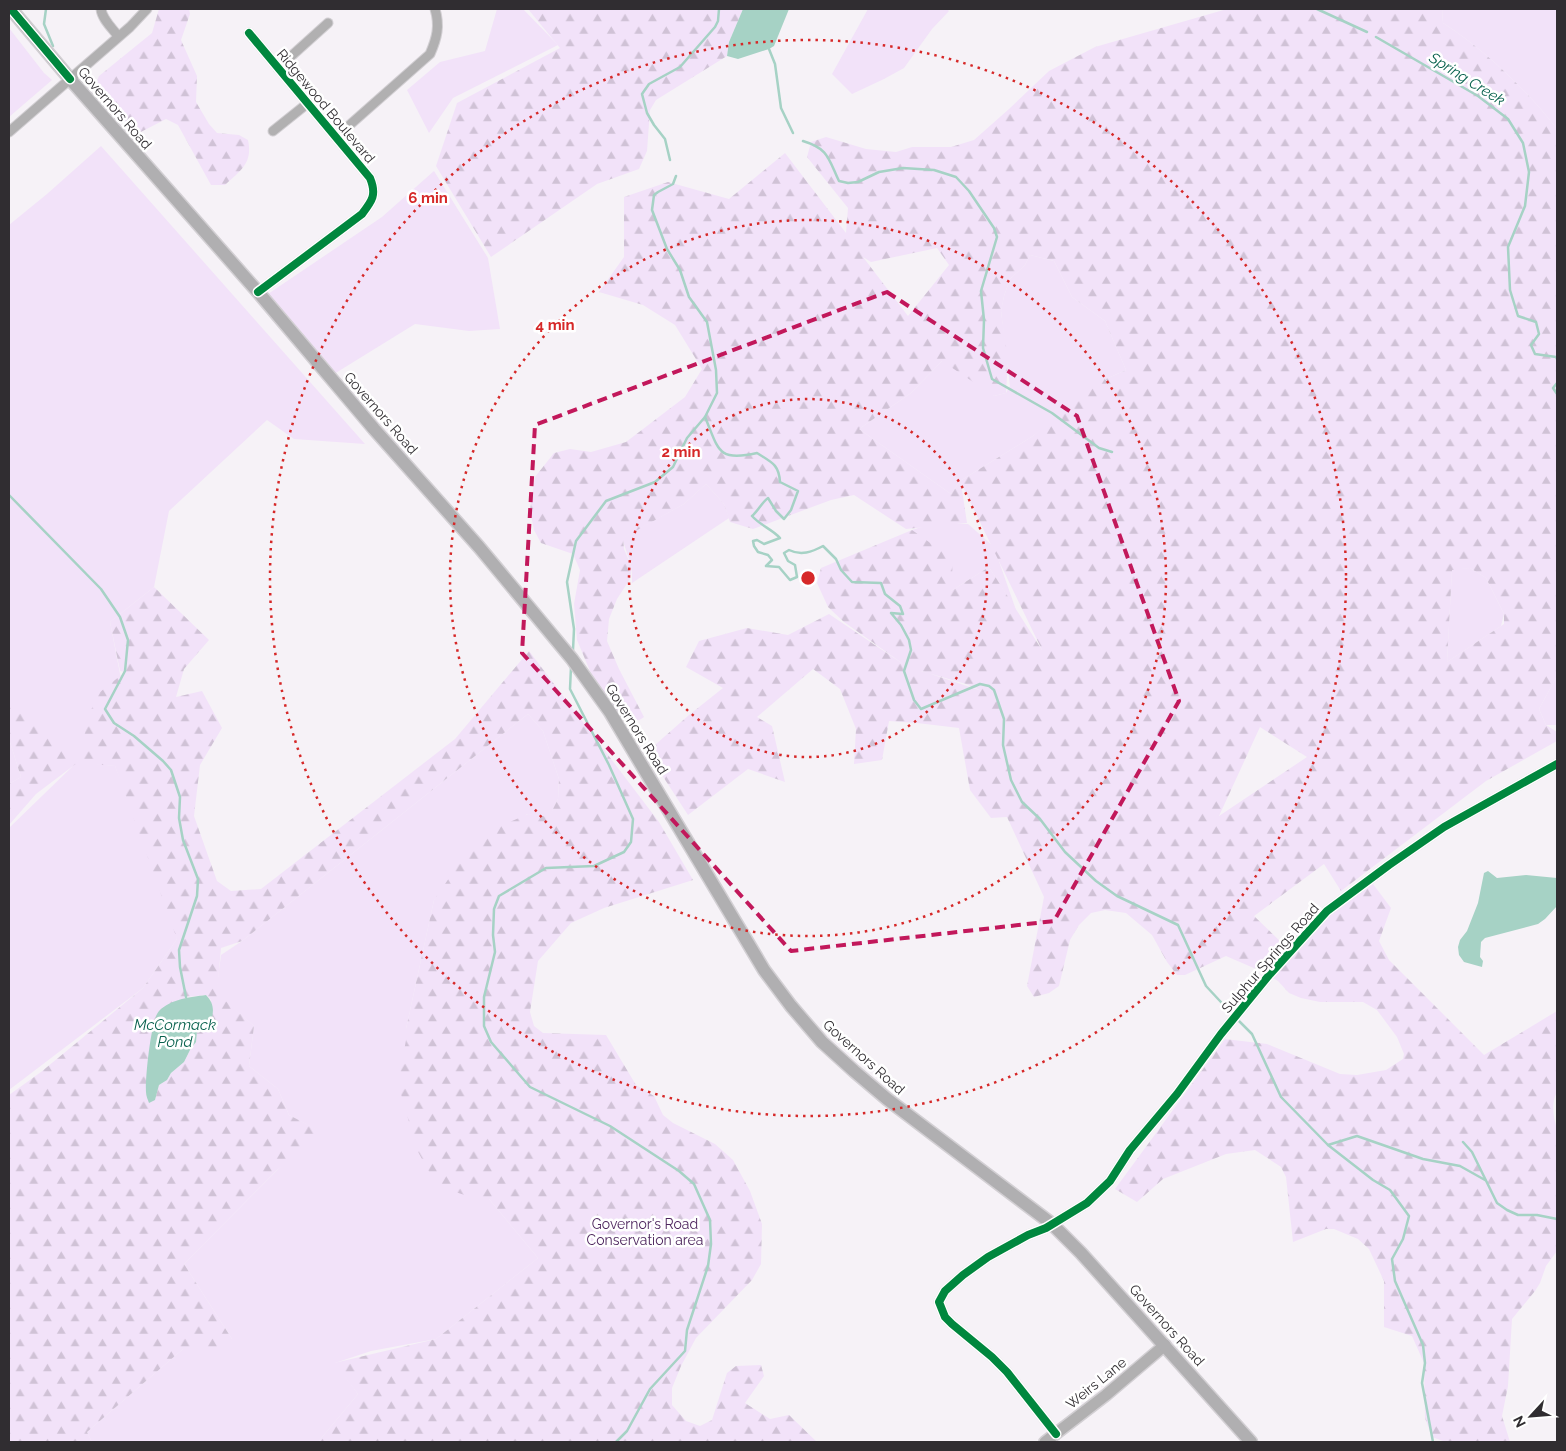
<svg xmlns="http://www.w3.org/2000/svg" width="1566" height="1451" viewBox="0 0 1566 1451" font-family="Raleway,sans-serif">
	<style>
		.green { fill: #f2e2f9 }
		.forest { fill: url(#forest-firs); fill-rule: evenodd }
		.water { fill: #a6d2c5 }
		.lines { fill: none; stroke-linecap: round; stroke-linejoin: round }
		.stream { stroke: #a6d2c5; stroke-width: 2.5 }
		.minor-casing { stroke: #d2cfd3; stroke-width: 11 }
		.tertiary-casing { stroke: #d2cfd3; stroke-width: 14 }
		.secondary-casing { stroke: #d2cfd3; stroke-width: 15 }
		.minor { stroke: #b1b0b1; stroke-width: 9 }
		.tertiary { stroke: #b1b0b1; stroke-width: 11 }
		.secondary { stroke: #b0afb1; stroke-width: 12 }
		.cycleway-casing { stroke: #fff; stroke-width: 11 }
		.cycleway { stroke: #00873e; stroke-width: 8 }
		.marked { fill: none; stroke: #c2185b; stroke-width: 4; stroke-dasharray: 10 6; stroke-linejoin: round }
		.ring { fill: none; stroke: #d62828; stroke-width: 2.5; stroke-dasharray: 2.5 5 }
		.labels { text-anchor: middle; dominant-baseline: central; stroke-width: 5; stroke-linejoin: round; paint-order: stroke }
		.street-label { font-size: 14px; fill: #302d31; stroke: #fff }
		.park-label { font-size: 14px; fill: #4e265e; stroke: #fff }
		.water-label { font-size: 15px; font-style: italic; fill: #08614d; stroke: #fff }
		.centre { fill: #d62828; stroke: #fff; stroke-width: 2.5 }
		.ring-label { font-size: 15px; text-anchor: middle; font-weight: bold; fill: #d62828; stroke: #fff; stroke-width: 5; stroke-linejoin: round; paint-order: stroke }
	</style>
	<defs>
		<pattern id="forest-firs" width="22" height="20" patternUnits="userSpaceOnUse" patternTransform="scale(1.25)"><rect width="22" height="20" fill="#f2e2f9"/><path d="M5 1l3.5 6h-7zM16 11l3.5 6h-7z" fill="#d0c2d6"/></pattern>
	</defs>
	<rect width="100%" height="100%" fill="#f6f2f7"/>
	<g class="green">
		<polygon points="497,9 523,9 558,45 453,98 429,133 407,90 440,62 485,51"/>
		<polygon points="868,9 947,9 949,11 932,29 904,68 884,79 852,94 832,74"/>
		<path d="M1442,9H1557V129C1527,90 1484,49 1443,23Z"/>
		<polygon points="9,28 44,73 52,80 9,117"/>
		<polygon points="101,146 365,444 294,439 267,420 169,511 154,587 110,622 121,679 77,762 115,766 172,907 177,939 143,988 9,1090 9,828 76,763 9,703 9,225 47,194"/>
		<polygon points="434,171 488,258 500,329 469,331 415,324 334,374 268,294 382,217"/>
		<polygon points="1030,255 1054,261 1072,297 1105,321 1126,370 1106,379 1033,436 960,481 951,494 859,429 911,393 942,361 968,362 994,396 1006,393 1010,386 1001,311 1004,296 1010,279 1025,265"/>
		<polygon points="706,484 724,504 729,518 632,583 632,568 622,538 684,504"/>
		<polygon points="931,524 968,524 994,547 1016,610 989,567 951,591 912,530"/>
		<polygon points="1470,568 1486,578 1504,614 1501,626 1447,662 1452,569"/>
		<polygon points="1557,676 1557,725 1546,725 1539,709"/>
		<polygon points="528,714 543,731 559,779 558,799 549,818 527,814 434,900 406,1029 406,1040 489,1199 538,1258 436,1339 371,1351 335,1363 358,1394 318,1442 92,1442 87,1432 183,1349 232,1339 184,1264 317,1130 289,1115 278,1089 249,1066 254,1026 216,993 221,955 242,941"/>
		<polygon points="9,739 21,777 9,784"/>
	</g>
	<g class="forest">
		<path d="M159,9H189L190,14L181,40L197,76L196,102L209,124L217,133L239,135L248,140C253,163 241,170 225,185H211L178,125L166,119L135,135L119,114L93,90L99,76L152,33Z"/>
		<polygon points="528,9 743,9 729,42 727,56 656,100 650,110 647,151 639,169 597,184 491,257 436,166 457,103 560,48"/>
		<path d="M1227,9H1442L1443,23C1484,49 1527,90 1557,129V676L1539,709L1546,725L1557,732V741L1486,781L1341,891L1324,864L1254,916L1281,942L1343,896L1368,882L1373,884L1391,908L1379,941L1389,960L1484,1055L1557,1011V1092C1551,1102 1553,1118 1557,1128V1251L1546,1266L1540,1283L1535,1291L1512,1319L1508,1386L1502,1416L1510,1442H1446L1432,1437L1425,1418L1424,1363L1412,1336L1384,1327V1281L1369,1249L1358,1239L1334,1229H1326L1293,1242L1286,1177L1281,1167L1255,1150L1226,1154L1163,1179L1137,1202L1115,1189L1225,1039L1267,1044L1340,1074L1357,1075L1386,1070L1403,1059L1404,1054L1397,1037L1377,1010L1363,1002H1320L1301,998L1289,993L1278,981L1263,972L1226,956L1185,975H1177L1167,962L1152,935L1126,913L1105,910L1091,913L1079,925L1070,940L1059,986L1049,993L1034,997L1027,986L1044,897L1007,817L991,818L970,790L959,728L917,723L889,721L882,760L854,764L856,729L840,689L813,669L757,717L772,726L785,782L748,769L688,815L647,752L689,715L723,688L686,667L699,641L747,628L788,635L829,614L906,666L844,622L828,607L817,583L821,568L912,530L953,559L951,591L989,567L1042,650L961,483L967,523L906,529L854,495L831,500L753,529L730,522L724,504L706,484L684,504L623,538L624,549L632,568L630,579L617,599L609,619L607,641L619,669L644,717C633,726 619,718 608,714L577,640L574,604L580,570L573,554L541,543L534,530L530,510L535,477L554,453L570,449L591,452L626,442L685,397L702,369L675,325L643,305L599,292L624,257V197L668,182L729,199L785,153L846,233L848,208L807,157L811,142L826,137L866,149L896,152L912,147H951L974,140L1009,109L1049,71L1095,47ZM937,248L949,265L908,316L863,257L871,262ZM1030,255L1054,261L1072,297L1105,321L1126,370L1106,379L1108,383L1098,370L1083,392L1033,436L960,481L951,494L859,429L911,393L942,361L994,396L1006,393L1008,359L1001,312L1004,296L1010,279L1025,265ZM1470,568L1486,578L1504,614V624L1447,662L1452,570ZM921,671L966,684L982,691L922,671ZM1260,727L1307,757L1219,816Z"/>
		<path d="M154,587L209,640L184,669L176,697L202,691L222,728L200,765L194,816L217,881L231,891L261,889L455,739L529,651L659,822L693,880L604,908L571,923L538,961L530,1012L534,1026L543,1033L606,1035L636,1085L654,1096L663,1115L673,1123L715,1144L733,1160L750,1191L762,1224L761,1264L752,1280L696,1338L681,1366L672,1388V1405L686,1421L700,1426L712,1420L727,1373L736,1366L761,1365L764,1376L745,1403L770,1419L789,1415L817,1442H318L358,1394L334,1363L436,1339L538,1258L489,1199L483,1201L437,1186L417,1150L398,1084L406,1040V1029L434,900L478,836L528,814L549,817L558,799L559,779L543,731L528,714L242,941L221,948L217,993L254,1026L249,1066L278,1089L289,1115L318,1130L295,1156L277,1170L184,1264L232,1339L234,1350L183,1349L87,1432L92,1442H9V1095L41,1072L143,988L177,939L115,766L77,763L36,794L9,825V784L21,777L9,739V692L77,762L91,710L100,692L125,672L120,671L110,622ZM206,995L211,1000L197,1031L196,1042L190,1050L184,1062L171,1073L167,1080L159,1085L155,1100L146,1092L186,997Z"/>
	</g>
	<g class="water">
		<polygon points="743,9 789,9 774,46 769,49 738,59 727,56 729,42"/>
		<polygon points="1488,871 1497,878 1526,875 1557,878 1557,906 1545,919 1538,924 1485,938 1481,942 1480,957 1483,961 1482,967 1464,962 1459,955 1458,947 1460,940 1467,931 1478,903 1484,873"/>
		<path d="M206,995C215,1004 214,1013 210,1024L197,1031L196,1042L190,1050L184,1062L171,1073L167,1080L159,1085L155,1100L149,1103C148,1100 146,1096 146,1092C145,1079 151,1019 159,1011C171,999 190,997 206,995Z"/>
	</g>
	<g class="lines">
		<g class="stream">
			<polyline points="46,9 44,24 53,46"/>
			<polyline points="1317,9 1367,32"/>
			<polyline points="1376,37 1478,96 1508,119 1523,143 1529,172 1525,206 1508,247 1510,290 1518,316 1536,322 1539,334 1531,345 1535,354 1556,357 1557,359"/>
			<polyline points="769,49 775,64 781,108 793,133"/>
			<path d="M803,141C829,149 828,158 839,181L848,183L858,182L879,172L903,168L934,170L956,177L969,191L994,228L997,237L981,291L984,320L983,348L992,379L1052,413L1099,448L1112,452"/>
			<polyline points="670,160 665,139 654,125 647,113 642,94 649,84 680,67 715,27 718,21 719,9"/>
			<polyline points="1557,383 1553,388 1557,394"/>
			<path d="M705,417C719,450 717,462 757,453C771,462 779,464 780,482L798,491L791,510L784,519L776,511L768,498C763,501 758,511 752,516C761,526 772,529 780,538L764,544L757,540L753,541L754,546L758,552L768,555L772,560L766,566L779,567L790,580L797,577L795,565L788,561L784,553L789,550C801,556 812,552 823,546L836,559L841,570L852,582L881,583L885,594L900,606L903,614L891,613L901,625L909,640L911,650L904,671L914,700L921,709L980,684L989,686L994,690L1004,719L1003,745L1011,780L1022,802L1040,819L1065,852L1096,881L1117,896L1178,925L1206,986L1233,1015"/>
			<polyline points="9,495 101,589 120,617 128,640 125,671 105,709 114,723 134,736 163,761 171,770 180,797 179,818 183,840 198,879 197,896 179,950 180,967 186,997"/>
			<polyline points="573,650 574,629 567,582 576,541 606,501 655,482 673,467 687,438 705,417 717,393 716,370 707,322 689,297 680,270 667,249 652,210 654,195 658,192 673,184 676,176"/>
			<polyline points="571,667 570,689 609,765 633,819 631,842 624,852 594,866 546,868 499,896 494,909 493,935 495,952 484,997 484,1026 491,1042 530,1087 610,1126 679,1171 694,1184 710,1220 711,1244 708,1266 687,1330 685,1351 650,1389 627,1431 616,1442"/>
			<polyline points="1237,1019 1252,1034 1281,1097 1328,1145 1373,1180 1390,1190 1409,1216 1403,1239 1392,1259 1395,1281 1423,1345 1425,1363 1422,1383 1433,1442"/>
			<polyline points="1463,1142 1472,1152 1497,1203 1507,1210 1518,1215 1537,1215 1557,1219"/>
			<polyline points="1328,1145 1357,1136 1423,1159 1460,1166 1485,1180"/>
		</g>
		<g class="minor-casing">
			<g id="minor">
				<path d="M101,9C102,19 112,28 118,36"/>
				<path d="M249,33L370,178C377,195 372,201 362,214L258,292"/>
				<polyline points="278,68 328,23"/>
				<polyline points="273,131 308,103"/>
				<polyline points="9,132 130,27 147,9"/>
				<path d="M336,137L430,54C437,38 440,26 435,9"/>
				<polyline points="1056,1434 1007,1372 992,1357 952,1324 945,1317 939,1302 945,1291 963,1275 988,1257 1028,1235 1046,1228 1087,1203 1110,1181 1130,1150 1177,1094 1221,1034 1270,974 1327,911 1389,865 1444,827 1557,764"/>
			</g>
		</g>
		<g class="tertiary-casing">
			<polyline id="tertiary" points="1045,1442 1106,1395 1165,1345"/>
		</g>
		<g class="secondary-casing">
			<polyline id="secondary" points="11,9 70,79 258,292 374,429 479,547 572,659 610,712 764,970 791,1006 822,1042 854,1071 887,1099 1052,1224 1081,1253 1251,1442"/>
		</g>
		<use href="#minor" class="minor"/>
		<use href="#tertiary" class="tertiary"/>
		<use href="#secondary" class="secondary"/>
		<g class="cycleway-casing">
			<g id="cycleway">
				<polyline points="11,9 70,79"/>
				<path d="M249,33L370,178C377,195 372,201 362,214L258,292"/>
				<polyline points="1056,1434 1007,1372 992,1357 952,1324 945,1317 939,1302 945,1291 963,1275 988,1257 1028,1235 1046,1228 1087,1203 1110,1181 1130,1150 1177,1094 1221,1034 1270,974 1327,911 1389,865 1444,827 1557,764"/>
			</g>
		</g>
		<use href="#cycleway" class="cycleway"/>
	</g>
	<path class="marked" d="M887,292L1077,416L1179,701L1054,921L791,951L522,653L535,425Z"/>
	<g class="ring">
		<circle cx="808" cy="578" r="179"/>
		<circle cx="808" cy="578" r="358"/>
		<circle cx="808" cy="578" r="538"/>
	</g>
	<g class="labels">
		<g class="street-label">
			<text transform="translate(326 106) rotate(50)">Ridgewood Boulevard</text>
			<text transform="translate(115 108) rotate(49)">Governors Road</text>
			<text transform="translate(381 413) rotate(49)">Governors Road</text>
			<text transform="translate(637 729) rotate(58)">Governors Road</text>
			<text transform="translate(1270 958) rotate(-49)">Sulphur Springs Road</text>
			<text transform="translate(864 1057) rotate(42)">Governors Road</text>
			<text transform="translate(1167 1325) rotate(48)">Governors Road</text>
			<text transform="translate(1096 1383) rotate(-39)">Weirs Lane</text>
		</g>
		<g class="park-label">
			<text x="645" y="1224">Governor's Road<tspan x="645" dy="16">Conservation area</tspan></text>
		</g>
		<g class="water-label">
			<text transform="translate(1467 79) rotate(32)">Spring Creek</text>
			<text x="175" y="1025">McCormack<tspan x="175" dy="17">Pond</tspan></text>
		</g>
	</g>
	<circle cx="808" cy="578" r="8" class="centre"/>
	<g class="ring-label">
		<text x="428" y="203">6 min</text>
		<text x="555" y="330">4 min</text>
		<text x="681" y="457">2 min</text>
	</g>
	<rect width="1566" height="1451" fill="none" stroke="#302d31" stroke-width="20"/>
	<g transform="translate(1531 1416) rotate(244)" stroke="#ffffff" stroke-width="4" paint-order="stroke">
	<path d="M0-4L9 19L0 12L-9 19Z" fill="#302d31"/>
	<text y="-8" font-size="14" font-weight="bold" text-anchor="middle" fill="#302d31">N</text>
	</g>
</svg>
